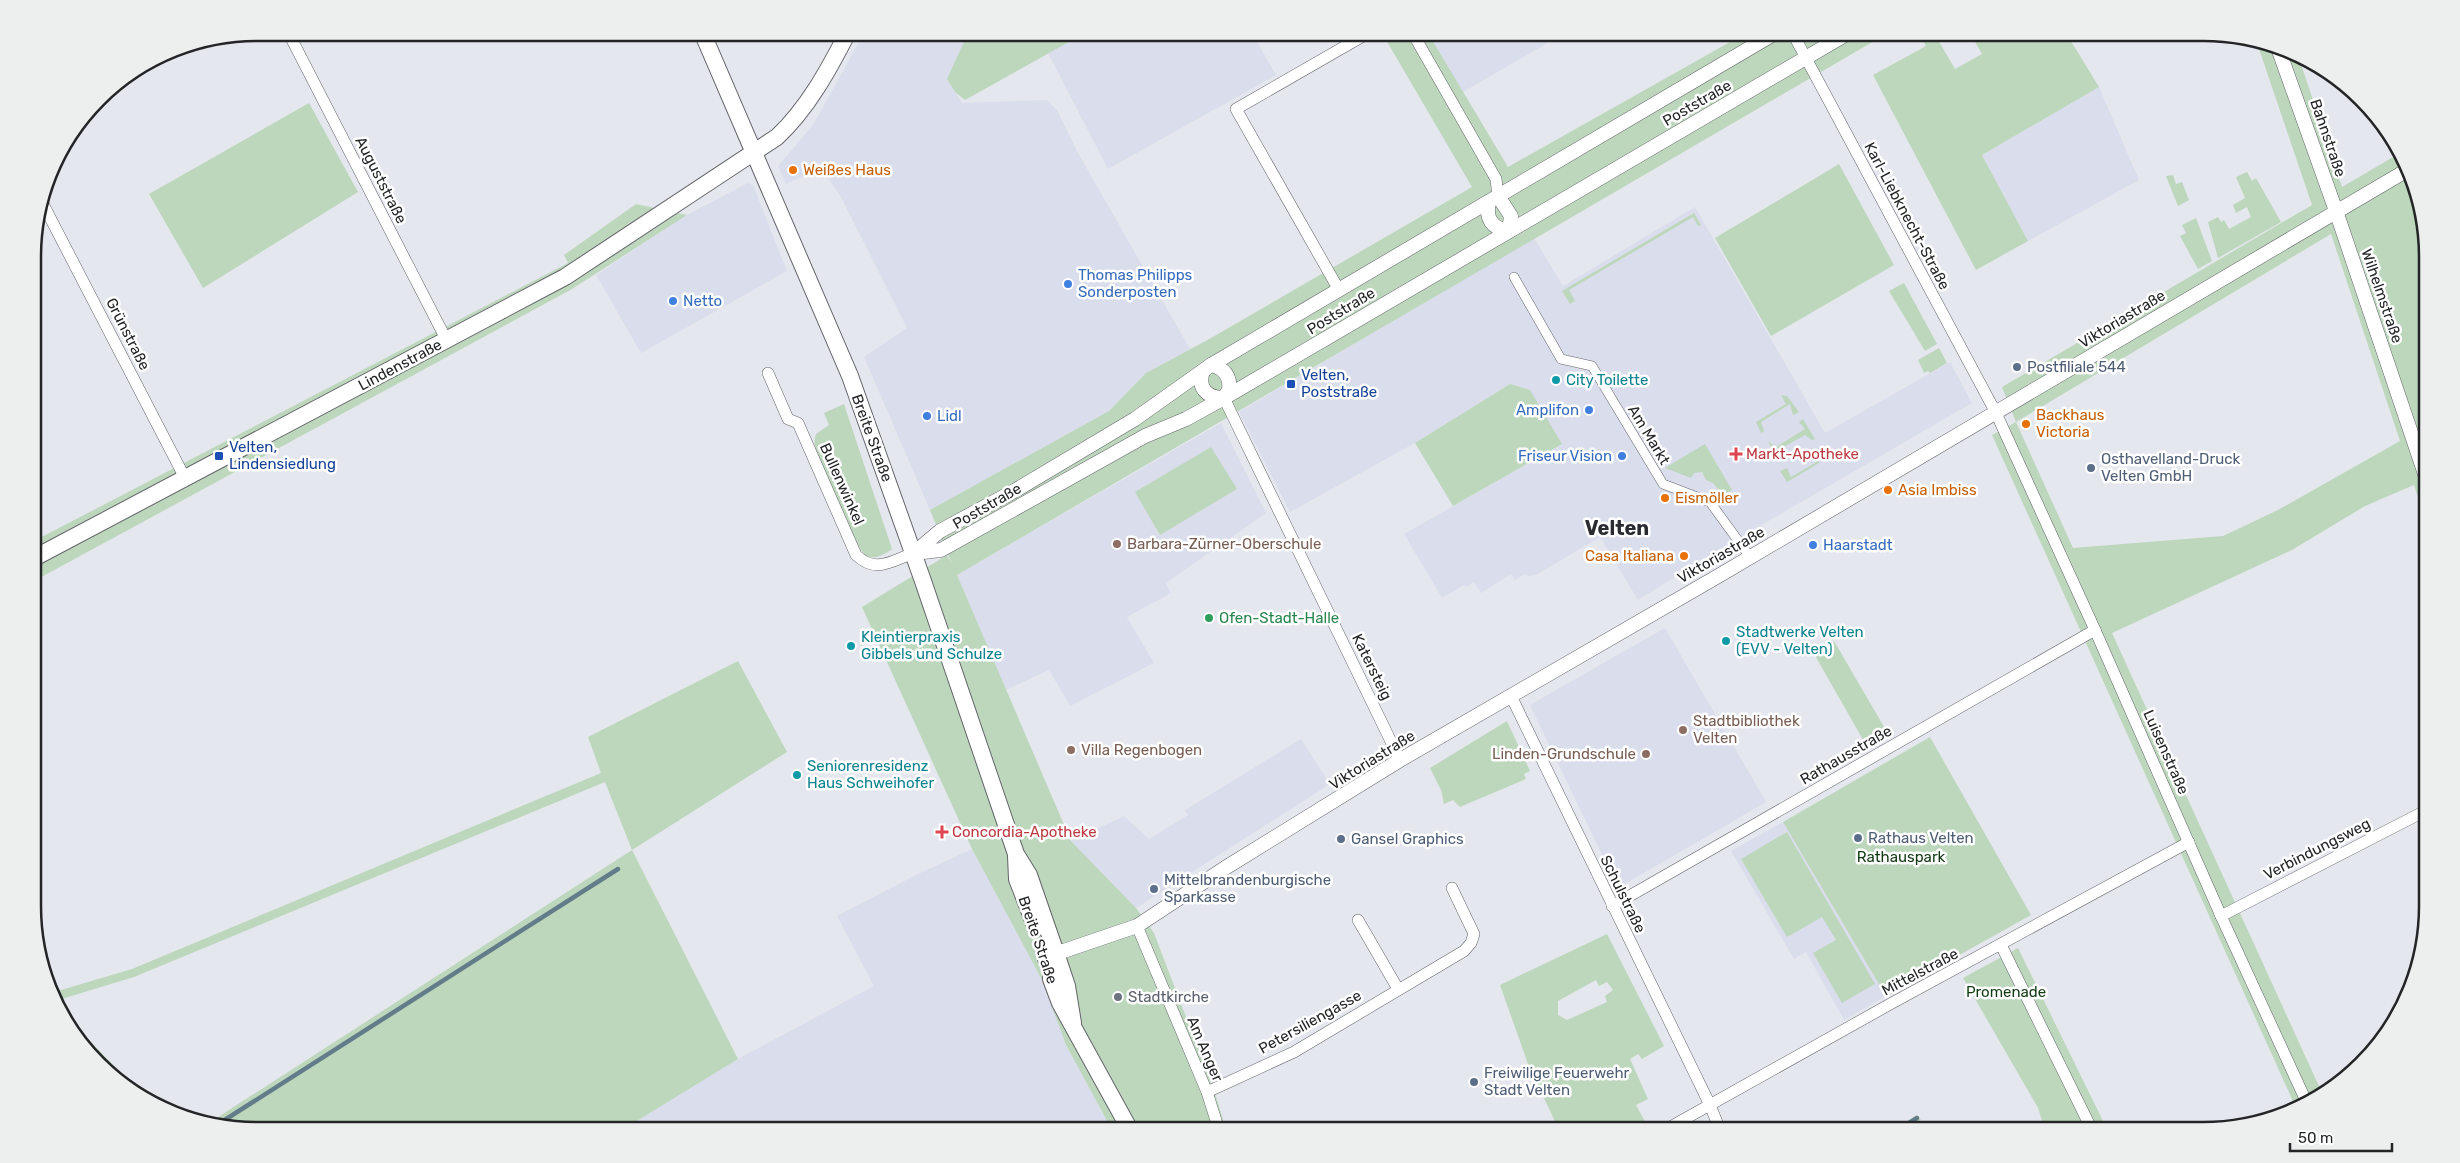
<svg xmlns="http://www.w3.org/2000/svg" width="2460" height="1163" viewBox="0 0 2460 1163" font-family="Rubik,sans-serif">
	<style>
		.built { fill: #daddeb }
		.green { fill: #bdd7bc; fill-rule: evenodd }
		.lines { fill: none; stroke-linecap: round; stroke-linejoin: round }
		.stream { stroke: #627c89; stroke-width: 4.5 }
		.pedestrian-casing { stroke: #63646a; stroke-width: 10 }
		.minor-casing { stroke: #63646a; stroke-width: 12 }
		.tertiary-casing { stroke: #63646a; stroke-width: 15 }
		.secondary-casing { stroke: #63646a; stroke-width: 18 }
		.pedestrian { stroke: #fff; stroke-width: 9 }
		.minor { stroke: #fff; stroke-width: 11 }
		.tertiary { stroke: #fff; stroke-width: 14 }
		.secondary { stroke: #fff; stroke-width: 16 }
		.food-dot { fill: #e8710a; stroke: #fff; stroke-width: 2 }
		.shop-dot { fill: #3f7fe0; stroke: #fff; stroke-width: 2 }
		.service-dot { fill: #5c6f8a; stroke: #fff; stroke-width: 2 }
		.culture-dot { fill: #0f9aa8; stroke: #fff; stroke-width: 2 }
		.transit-dot { fill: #1a4fb4; stroke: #fff; stroke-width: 2 }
		.health-dot { fill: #e0444e; stroke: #fff; stroke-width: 2 }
		.education-dot { fill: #8d6e63; stroke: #fff; stroke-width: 2 }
		.leisure-dot { fill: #2e9e5b; stroke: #fff; stroke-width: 2 }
		.worship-dot { fill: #6b7280; stroke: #fff; stroke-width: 2 }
		.labels { text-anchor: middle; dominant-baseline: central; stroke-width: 5; stroke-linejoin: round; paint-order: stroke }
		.street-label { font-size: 15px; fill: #242527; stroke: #fff }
		.food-label { font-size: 15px; fill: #c56008; stroke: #fff; text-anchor: start }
		.shop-label { font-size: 15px; fill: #366cbe; stroke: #fff; text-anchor: start }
		.service-label { font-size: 15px; fill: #4e5e75; stroke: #fff; text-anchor: start }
		.transit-label { font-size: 15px; fill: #164399; stroke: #fff; text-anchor: start }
		.culture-label { font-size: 15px; fill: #0d838f; stroke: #fff; text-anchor: start }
		.health-label { font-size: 15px; fill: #be3a42; stroke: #fff; text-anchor: start }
		.education-label { font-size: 15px; fill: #785e54; stroke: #fff; text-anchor: start }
		.leisure-label { font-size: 15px; fill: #27864d; stroke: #fff; text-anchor: start }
		.park-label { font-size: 15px; fill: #123a13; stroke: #fff }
		.worship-label { font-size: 15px; fill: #5b616d; stroke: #fff; text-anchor: start }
		.district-label { font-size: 20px; font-weight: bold; fill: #2a2b30; stroke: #fff }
		.rim { fill: none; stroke: #242527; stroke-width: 2.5 }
	</style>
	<rect width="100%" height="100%" fill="#e5e7ee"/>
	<g class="built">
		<polygon points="864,33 968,33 947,79 962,103 1047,100 1057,110 1077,151 1190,349 1146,373 1109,411 930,510 864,357 907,328 840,195 821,168 786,184 778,166 813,125"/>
		<polygon points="1085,33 1252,33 1276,75 1108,169 1048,53"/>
		<polygon points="1428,33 1565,33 1463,92"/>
		<polygon points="2099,87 2139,180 2028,241 1982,155"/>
		<polygon points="748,183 753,185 787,271 641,353 596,275 687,215"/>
		<polygon points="1695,207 1825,433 1950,362 1972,403 1715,552 1638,600 1600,537 1536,575 1528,576 1525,574 1515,580 1511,574 1481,593 1474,582 1466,587 1464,585 1442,598 1404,534 1561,445 1510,384 1415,443 1290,512 1239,412 1534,238 1563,286"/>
		<polygon points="1221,423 1266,513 1166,583 1171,593 1127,617 1154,663 1070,706 1049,670 1006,690 957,575"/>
		<polygon points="1665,628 1766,802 1618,888 1530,705"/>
		<polygon points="1301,739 1330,784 1136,908 1071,841 1124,816 1149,839 1188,815 1185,810"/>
		<polygon points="1783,822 1886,996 1844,1020 1806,952 1794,959 1731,851"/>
		<polygon points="972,849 1042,980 1066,1045 1112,1130 622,1130 738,1059 874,986 837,916 916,875"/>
	</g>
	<g class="green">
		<polygon points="968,33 1085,33 965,100 955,92 947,79"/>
		<polygon points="1382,33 1428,33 1508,167 1746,33 1888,33 957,575 1071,841 1136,908 1154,933 1215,1093 1226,1130 1112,1130 1066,1045 1042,980 972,849 862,607 947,555 952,564 930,510 1109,411 1146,373 1211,338 1472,187"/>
		<polygon points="1918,33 1934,33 1955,69 1982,54 1970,33 2066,33 2099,87 1982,155 2028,241 1976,270 1873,75 1926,46"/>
		<path d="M2257,43L2289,50L2298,55L2342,187L2400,153L2410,172L2426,228V523L2414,485L2365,506L2292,550L2112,633L2323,1095L2296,1108L1992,435L2016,422L2002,387L2312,205ZM2331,234L2400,441L2278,510L2223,536L2073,548L2016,422Z"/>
		<polygon points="309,103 358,192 203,288 149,194"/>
		<polygon points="1839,164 1894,265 1771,336 1715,238"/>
		<polygon points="2247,172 2252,181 2256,178 2281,222 2218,258 2208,222 2218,217 2221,222 2224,220 2229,229 2251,217 2247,207 2236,213 2233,205 2245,198 2236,177"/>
		<polygon points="2173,175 2176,184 2182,182 2189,200 2178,206 2166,176"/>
		<polygon points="636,204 687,215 572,289 34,581 34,541 568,263 564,255"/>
		<polygon points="1694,213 1701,225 1698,226 1693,217 1569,290 1575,301 1570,304 1562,291"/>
		<polygon points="2196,218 2212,261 2198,269 2180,236 2186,233 2182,225"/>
		<polygon points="1904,283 1937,344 1925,351 1889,291"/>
		<polygon points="1939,348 1947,363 1930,373 1928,371 1924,373 1918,360"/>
		<polygon points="1510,384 1530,390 1562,444 1453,506 1415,443"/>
		<polygon points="1781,395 1787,396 1799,412 1793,415 1790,404 1761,422 1764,431 1761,433 1756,422 1786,404"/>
		<path d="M844,404L892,549C885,554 876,560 867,556C855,550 819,462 815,446C814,442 815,438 816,434L829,425L824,413Z"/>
		<polygon points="1803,419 1815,439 1812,440 1805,435 1778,450 1782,459 1778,461 1768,441 1776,447 1805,429 1799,422"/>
		<polygon points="1705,444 1732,490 1723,495 1713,483 1706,480 1702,472 1694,473 1691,478 1665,468"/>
		<polygon points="1211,447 1237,489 1160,535 1135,492"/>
		<polygon points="1818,448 1819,463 1787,482 1780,471 1787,468 1791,477 1815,463 1814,450"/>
		<polygon points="1834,641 1887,732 1866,745 1813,652"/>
		<polygon points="738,661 787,752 632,850 738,1059 622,1130 257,1130 212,1121 632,850 605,782 134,977 55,1001 51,993 132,969 601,773 588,737"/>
		<polygon points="1507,721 1530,771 1524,774 1526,779 1460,807 1453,800 1444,804 1441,790 1430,768"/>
		<polygon points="1930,737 2031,915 1886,996 1783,822"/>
		<polygon points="1787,832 1875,984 1842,1003 1813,953 1836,940 1822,917 1787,937 1741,859"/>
		<path d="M1607,934L1664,1046L1642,1059L1638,1054L1630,1059L1648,1099L1636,1105L1648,1127L1641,1130H1559L1528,1064L1500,985ZM1596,980L1599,986L1607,982L1613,990L1605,996L1607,1002L1567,1020L1558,1015V1001Z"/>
		<polygon points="2018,948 2105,1125 2107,1130 2045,1130 2038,1108 1963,978"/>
		<path d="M60,1010L146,1099C105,1075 83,1050 60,1010Z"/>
		<polygon points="1917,1115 1921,1120 1905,1130 1892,1130"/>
	</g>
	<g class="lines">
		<g class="stream">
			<polyline points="220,1123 618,869"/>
			<polyline points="1898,1130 1917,1118"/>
		</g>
		<g class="pedestrian-casing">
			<polyline id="pedestrian" points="1514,277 1561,359 1592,366 1663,484 1710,502 1750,557"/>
		</g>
		<g class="minor-casing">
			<g id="minor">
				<polyline points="288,32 447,341"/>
				<polyline points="1084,32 1084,33"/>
				<polyline points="1412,32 1496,179 1498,196"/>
				<polyline points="1792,32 1996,413 2095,630 2221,916 2307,1103"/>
				<polyline points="43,204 185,478"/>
				<polyline points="1339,290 1236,109 1370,32"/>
				<path d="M768,373L788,419L798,423L856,555C876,574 891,561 914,553"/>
				<polyline points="1224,398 1400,760"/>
				<polyline points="1511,696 1710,1105 1720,1130"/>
				<polyline points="1612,906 2095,630"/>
				<polyline points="2221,916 2427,810"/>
				<polyline points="1358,920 1398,989"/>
				<polyline points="1137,926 1207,1092 1219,1130"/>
				<polyline points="2001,945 2092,1130"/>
				<polyline points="1207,1092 1294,1052 1464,951 1471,943 1474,934 1452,888"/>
				<polyline points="1665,1130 1892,1003 2189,842"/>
			</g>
		</g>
		<g class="tertiary-casing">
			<g id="tertiary">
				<polyline points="2278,48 2336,211 2426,477"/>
				<path d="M1489,202C1485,218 1492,229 1509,231L1511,216L1498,196"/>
				<path d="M1203,371C1197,388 1207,398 1224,398L1229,390C1231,376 1224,368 1211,365"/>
				<polyline points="914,553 941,550 1145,436 1186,419 1224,398 1850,32"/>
				<polyline points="914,553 940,531 1016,490 1135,419 1211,365 1777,32"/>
				<polyline points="1046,957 1137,926 1225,868 1400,760 1720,575 2409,169"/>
			</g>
		</g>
		<g class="secondary-casing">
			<g id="secondary">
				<polyline points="702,32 850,376 923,581 1016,854 1029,875 1056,953 1067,986 1073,1023"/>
				<path d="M34,558L565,277L777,137C808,108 829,69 848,32"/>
				<polyline points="1016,856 1017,879 1036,928"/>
				<polyline points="1044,953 1051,972 1051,979 1060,1003 1130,1130"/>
			</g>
		</g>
		<use href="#pedestrian" class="pedestrian"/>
		<use href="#minor" class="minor"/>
		<use href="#tertiary" class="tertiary"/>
		<use href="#secondary" class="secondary"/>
	</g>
	<g class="food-dot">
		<circle cx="793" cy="170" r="5"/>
		<circle cx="2026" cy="424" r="5"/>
		<circle cx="1888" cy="490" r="5"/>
		<circle cx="1665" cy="498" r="5"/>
		<circle cx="1684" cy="556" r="5"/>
	</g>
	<g class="shop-dot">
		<circle cx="1068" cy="284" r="5"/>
		<circle cx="673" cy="301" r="5"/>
		<circle cx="1589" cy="410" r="5"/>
		<circle cx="927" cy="416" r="5"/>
		<circle cx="1622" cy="456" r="5"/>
		<circle cx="1813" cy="545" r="5"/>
	</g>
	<g class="service-dot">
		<circle cx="2017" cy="367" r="5"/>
		<circle cx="2091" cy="468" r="5"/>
		<circle cx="1858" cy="838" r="5"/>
		<circle cx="1341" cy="839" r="5"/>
		<circle cx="1154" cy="889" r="5"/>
		<circle cx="1474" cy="1082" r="5"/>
	</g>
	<g class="culture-dot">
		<circle cx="1556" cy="380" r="5"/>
		<circle cx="1726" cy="641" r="5"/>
		<circle cx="851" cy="646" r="5"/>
		<circle cx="797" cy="775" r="5"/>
	</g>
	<g class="transit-dot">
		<rect x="1286" y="379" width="10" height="10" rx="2.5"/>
		<rect x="214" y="451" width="10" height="10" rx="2.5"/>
	</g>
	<g class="health-dot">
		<path d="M1733.5 446.5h5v5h5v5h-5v5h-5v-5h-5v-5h5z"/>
		<path d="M939.5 824.5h5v5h5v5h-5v5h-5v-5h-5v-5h5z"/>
	</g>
	<g class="education-dot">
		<circle cx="1117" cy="544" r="5"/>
		<circle cx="1683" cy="730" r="5"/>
		<circle cx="1071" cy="750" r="5"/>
		<circle cx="1646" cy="754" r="5"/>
	</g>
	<circle class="leisure-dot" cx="1209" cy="618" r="5"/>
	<circle class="worship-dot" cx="1118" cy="997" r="5"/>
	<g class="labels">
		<g class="street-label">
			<text transform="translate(1697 103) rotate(-30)">Poststraße</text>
			<text transform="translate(2328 138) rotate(71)">Bahnstraße</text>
			<text transform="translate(381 180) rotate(63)">Auguststraße</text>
			<text transform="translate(1907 216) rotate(62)">Karl-Liebknecht-Straße</text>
			<text transform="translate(2382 296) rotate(71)">Wilhelmstraße</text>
			<text transform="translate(1341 311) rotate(-31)">Poststraße</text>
			<text transform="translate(2122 319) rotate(-31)">Viktoriastraße</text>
			<text transform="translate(128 334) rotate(63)">Grünstraße</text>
			<text transform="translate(400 365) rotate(-28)">Lindenstraße</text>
			<text transform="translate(1649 435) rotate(59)">Am Markt</text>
			<text transform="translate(872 438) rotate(70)">Breite Straße</text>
			<text transform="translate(842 484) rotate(66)">Bullenwinkel</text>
			<text transform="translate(987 506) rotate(-30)">Poststraße</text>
			<text transform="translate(1721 555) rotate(-30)">Viktoriastraße</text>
			<text transform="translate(1372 667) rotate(64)">Katersteig</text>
			<text transform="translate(2166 752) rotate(66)">Luisenstraße</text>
			<text transform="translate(1846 755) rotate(-30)">Rathausstraße</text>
			<text transform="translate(1372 760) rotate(-32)">Viktoriastraße</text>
			<text transform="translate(2317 849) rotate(-27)">Verbindungsweg</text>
			<text transform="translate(1623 894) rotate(64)">Schulstraße</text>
			<text transform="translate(1038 940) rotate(71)">Breite Straße</text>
			<text transform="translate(1920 972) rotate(-28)">Mittelstraße</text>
			<text transform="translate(1310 1022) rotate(-29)">Petersiliengasse</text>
			<text transform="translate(1205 1049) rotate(67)">Am Anger</text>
		</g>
		<g class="food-label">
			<text x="803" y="170">Weißes Haus</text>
			<text x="2036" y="415">Backhaus<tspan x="2036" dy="17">Victoria</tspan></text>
			<text x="1898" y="490">Asia Imbiss</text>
			<text x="1675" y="498">Eismöller</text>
			<text x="1674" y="556" text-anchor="end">Casa Italiana</text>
		</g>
		<g class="shop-label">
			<text x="1078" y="275">Thomas Philipps<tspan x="1078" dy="17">Sonderposten</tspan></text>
			<text x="683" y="301">Netto</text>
			<text x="1579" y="410" text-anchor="end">Amplifon</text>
			<text x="937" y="416">Lidl</text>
			<text x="1612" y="456" text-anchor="end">Friseur Vision</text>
			<text x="1823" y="545">Haarstadt</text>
		</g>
		<g class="service-label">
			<text x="2027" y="367">Postfiliale 544</text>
			<text x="2101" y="459">Osthavelland-Druck<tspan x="2101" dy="17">Velten GmbH</tspan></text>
			<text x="1868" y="838">Rathaus Velten</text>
			<text x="1351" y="839">Gansel Graphics</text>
			<text x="1164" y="880">Mittelbrandenburgische<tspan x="1164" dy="17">Sparkasse</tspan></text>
			<text x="1484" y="1073">Freiwilige Feuerwehr<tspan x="1484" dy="17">Stadt Velten</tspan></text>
		</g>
		<g class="transit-label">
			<text x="1301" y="375">Velten,<tspan x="1301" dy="17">Poststraße</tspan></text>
			<text x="229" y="447">Velten,<tspan x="229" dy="17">Lindensiedlung</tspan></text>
		</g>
		<g class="culture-label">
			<text x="1566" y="380">City Toilette</text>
			<text x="1736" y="632">Stadtwerke Velten<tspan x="1736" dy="17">(EVV - Velten)</tspan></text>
			<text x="861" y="637">Kleintierpraxis<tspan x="861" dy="17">Gibbels und Schulze</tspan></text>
			<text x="807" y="766">Seniorenresidenz<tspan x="807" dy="17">Haus Schweihofer</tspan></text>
		</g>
		<g class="health-label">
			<text x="1746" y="454">Markt-Apotheke</text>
			<text x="952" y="832">Concordia-Apotheke</text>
		</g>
		<g class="education-label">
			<text x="1127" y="544">Barbara-Zürner-Oberschule</text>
			<text x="1693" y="721">Stadtbibliothek<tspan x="1693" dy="17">Velten</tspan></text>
			<text x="1081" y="750">Villa Regenbogen</text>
			<text x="1636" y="754" text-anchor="end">Linden-Grundschule</text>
		</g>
		<g class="leisure-label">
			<text x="1219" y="618">Ofen-Stadt-Halle</text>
		</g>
		<g class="park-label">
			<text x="1901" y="857">Rathauspark</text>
			<text x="2006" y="992">Promenade</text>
		</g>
		<g class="worship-label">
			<text x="1128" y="997">Stadtkirche</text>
		</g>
		<g class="district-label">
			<text x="1617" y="528">Velten</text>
		</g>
	</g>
	<path d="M0 0H2460V1163H0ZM257 41H2203A216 216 0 0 1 2419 257V906A216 216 0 0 1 2203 1122H257A216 216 0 0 1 41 906V257A216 216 0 0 1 257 41Z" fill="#edeeee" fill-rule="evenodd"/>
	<path class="rim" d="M257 41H2203A216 216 0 0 1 2419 257V906A216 216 0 0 1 2203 1122H257A216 216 0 0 1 41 906V257A216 216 0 0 1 257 41Z"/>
	<path d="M2290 1143v8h102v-8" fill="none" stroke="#242527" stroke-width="2.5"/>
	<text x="2298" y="1143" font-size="15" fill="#242527" stroke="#ffffff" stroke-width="4" paint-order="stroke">50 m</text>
</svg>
